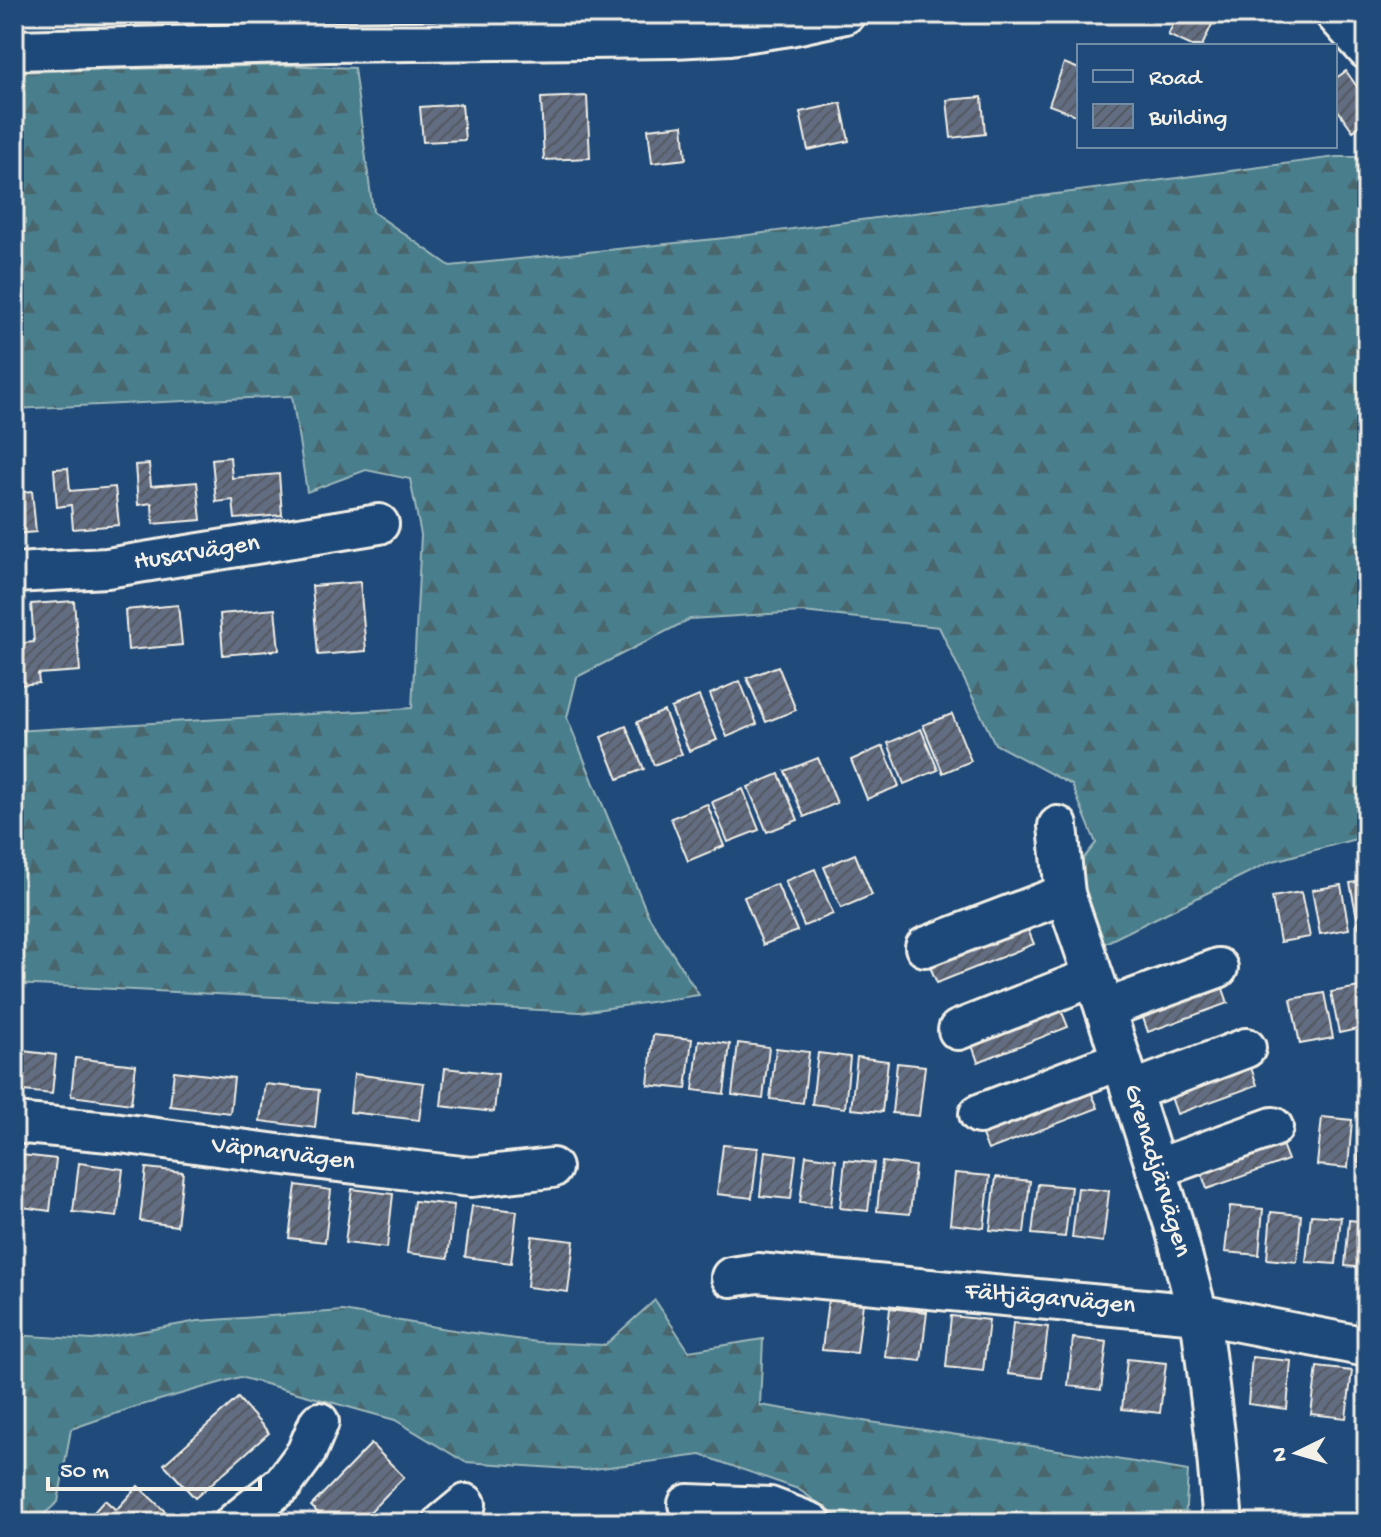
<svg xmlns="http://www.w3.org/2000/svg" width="1381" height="1537" viewBox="0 0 1381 1537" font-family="'Gochi Hand',sans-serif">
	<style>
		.forest { fill: url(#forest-firs); stroke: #9eb8ba; stroke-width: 2 }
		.building { fill: url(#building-hatch); stroke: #f4f1e8; stroke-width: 2 }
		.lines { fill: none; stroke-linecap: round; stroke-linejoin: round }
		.minor-casing { stroke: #f4f1e8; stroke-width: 44 }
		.minor { stroke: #1f4a7a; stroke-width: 38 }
		.labels { text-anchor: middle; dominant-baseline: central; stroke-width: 7; stroke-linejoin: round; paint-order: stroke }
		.street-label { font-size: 26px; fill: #f4f1e8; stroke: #1f4a7a }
	</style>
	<defs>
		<pattern id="forest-firs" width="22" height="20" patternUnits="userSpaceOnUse" patternTransform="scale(2)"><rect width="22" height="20" fill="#497e8d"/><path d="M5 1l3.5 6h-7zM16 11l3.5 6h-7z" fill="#49666d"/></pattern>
		<pattern id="building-hatch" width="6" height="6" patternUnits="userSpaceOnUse" patternTransform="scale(2)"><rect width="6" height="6" fill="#626d82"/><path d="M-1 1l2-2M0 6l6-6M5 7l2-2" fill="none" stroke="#545961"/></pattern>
	</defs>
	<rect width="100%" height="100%" fill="#1f4a7a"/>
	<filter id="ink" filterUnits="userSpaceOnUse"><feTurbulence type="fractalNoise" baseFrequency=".0125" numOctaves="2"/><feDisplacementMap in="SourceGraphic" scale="16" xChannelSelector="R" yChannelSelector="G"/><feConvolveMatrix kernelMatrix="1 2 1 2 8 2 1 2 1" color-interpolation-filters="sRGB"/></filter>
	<g filter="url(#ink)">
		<g class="forest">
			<polygon points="283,65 354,68 373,212 450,266 725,238 1336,157 1367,157 1367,836 1270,862 1095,948 1070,875 1096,843 1072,785 995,744 939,627 803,612 690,619 577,677 567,718 648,915 699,995 581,1012 14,984 14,731 412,708 421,535 410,479 366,470 307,492 292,396 14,409 14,72"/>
			<path d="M655,1300L689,1351L763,1339L760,1405C902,1428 1045,1446 1188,1471L1185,1523H846L798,1489L701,1455L586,1470L465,1462L395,1420L240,1377L135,1407L71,1429L58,1502L34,1523H14V1335L93,1340L198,1321L343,1311L447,1329L537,1342L605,1345Z"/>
		</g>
		<g class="building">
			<polygon points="1178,14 1201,14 1214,20 1202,46 1192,46 1168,35"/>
			<polygon points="1064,63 1079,69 1079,116 1049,105"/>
			<polygon points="1346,71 1367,101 1367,121 1353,131 1335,106 1335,79"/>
			<polygon points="587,96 590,158 544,160 541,98"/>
			<polygon points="982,97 985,134 951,138 947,100"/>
			<polygon points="841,103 849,141 808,150 800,112"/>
			<polygon points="462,104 465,140 423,142 420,107"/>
			<polygon points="683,125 686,159 652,163 648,129"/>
			<polygon points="230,457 232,478 279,474 282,515 235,519 233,500 216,502 212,459"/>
			<polygon points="149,464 151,486 197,482 201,520 153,524 152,503 138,505 135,465"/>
			<polygon points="68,468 70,491 115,487 119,525 73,529 71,505 57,507 54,469"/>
			<polygon points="32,491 36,532 14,534 14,493"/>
			<polygon points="360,582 366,651 318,655 312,586"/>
			<polygon points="74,601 80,671 38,674 39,683 19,685 15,644 34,642 31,604"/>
			<polygon points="178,605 182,645 128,650 125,610"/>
			<polygon points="275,609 279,650 223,655 220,614"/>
			<polygon points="778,666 796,710 766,722 747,678"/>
			<polygon points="740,681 757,724 727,737 710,694"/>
			<polygon points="699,696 717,740 689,751 671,708"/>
			<polygon points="664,711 682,754 654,765 637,722"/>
			<polygon points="952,714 971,761 943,773 923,725"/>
			<polygon points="626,726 644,769 618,779 601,737"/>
			<polygon points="921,729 938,770 904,784 888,743"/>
			<polygon points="883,746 899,786 867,799 851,760"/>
			<polygon points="818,758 837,803 804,817 785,771"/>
			<polygon points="779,774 798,820 767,832 748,787"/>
			<polygon points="743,789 759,830 728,842 712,802"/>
			<polygon points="707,804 724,846 688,861 671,818"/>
			<polygon points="855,854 872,895 841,908 824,867"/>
			<polygon points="815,869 833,914 804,926 785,881"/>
			<polygon points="1367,880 1367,925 1359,927 1350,883"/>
			<polygon points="777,884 797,931 763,945 744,897"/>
			<polygon points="1341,885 1349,929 1320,934 1312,890"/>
			<polygon points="1301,892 1310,937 1280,942 1272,897"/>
			<polygon points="1024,920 1034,944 937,983 927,960"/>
			<polygon points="1220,980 1228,1003 1148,1032 1140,1009"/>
			<polygon points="1365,986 1367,997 1367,1027 1339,1033 1331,992"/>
			<polygon points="1324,993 1333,1038 1300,1044 1291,999"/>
			<polygon points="1058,1002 1068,1027 978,1062 969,1037"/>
			<polygon points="653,1035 692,1039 686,1089 648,1085"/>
			<polygon points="699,1040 730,1044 724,1094 693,1090"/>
			<polygon points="738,1043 769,1047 763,1099 732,1095"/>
			<polygon points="776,1048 809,1052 803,1103 770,1099"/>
			<polygon points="14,1050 56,1055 52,1094 14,1090"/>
			<polygon points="818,1053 850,1057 845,1108 812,1104"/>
			<polygon points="857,1057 888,1061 882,1112 851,1109"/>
			<polygon points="75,1058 136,1065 131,1104 71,1096"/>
			<polygon points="1249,1062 1257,1085 1177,1114 1169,1091"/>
			<polygon points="897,1063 925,1066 919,1116 892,1113"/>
			<polygon points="445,1068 498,1074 494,1112 441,1106"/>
			<polygon points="174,1071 234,1078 230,1113 170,1106"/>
			<polygon points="354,1074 424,1083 419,1120 350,1112"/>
			<polygon points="265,1084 319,1090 315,1128 260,1121"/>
			<polygon points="1088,1085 1098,1108 988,1150 979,1127"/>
			<polygon points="1322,1117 1352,1120 1348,1168 1317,1165"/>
			<polygon points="1362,1120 1367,1120 1367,1168 1358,1167"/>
			<polygon points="1279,1137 1288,1160 1207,1189 1199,1166"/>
			<polygon points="723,1145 758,1148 752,1198 717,1194"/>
			<polygon points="765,1151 796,1155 791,1199 760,1196"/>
			<polygon points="22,1155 56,1159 50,1211 15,1206"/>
			<polygon points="806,1155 836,1159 831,1206 800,1202"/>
			<polygon points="845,1160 874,1163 868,1211 840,1208"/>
			<polygon points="882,1162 915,1166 910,1214 877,1211"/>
			<polygon points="79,1163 123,1169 117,1217 73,1212"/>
			<polygon points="146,1168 183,1172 177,1226 140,1221"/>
			<polygon points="955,1173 990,1176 984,1228 950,1224"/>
			<polygon points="996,1177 1030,1181 1024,1233 990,1230"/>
			<polygon points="1038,1184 1071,1187 1065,1237 1032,1234"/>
			<polygon points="296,1185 331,1190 325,1242 289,1238"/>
			<polygon points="1078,1188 1109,1191 1103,1242 1072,1238"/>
			<polygon points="352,1189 393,1194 387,1248 345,1243"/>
			<polygon points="414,1201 454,1205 448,1258 407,1253"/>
			<polygon points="472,1206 517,1211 511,1263 465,1257"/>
			<polygon points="1230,1206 1263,1209 1259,1255 1225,1252"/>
			<polygon points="1271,1212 1301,1215 1297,1262 1267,1259"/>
			<polygon points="1311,1215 1341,1217 1336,1264 1306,1262"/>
			<polygon points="1349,1220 1367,1222 1367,1268 1345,1266"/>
			<polygon points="532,1236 574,1241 568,1292 527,1287"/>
			<polygon points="828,1299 863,1303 857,1353 822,1350"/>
			<polygon points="890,1308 927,1312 921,1361 885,1357"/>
			<polygon points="951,1316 989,1320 983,1371 946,1367"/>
			<polygon points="1013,1323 1048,1327 1042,1378 1008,1374"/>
			<polygon points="1073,1338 1107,1342 1101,1390 1068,1386"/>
			<polygon points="1252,1357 1291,1361 1287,1409 1248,1404"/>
			<polygon points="1127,1359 1166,1363 1160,1413 1122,1409"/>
			<polygon points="1317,1367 1352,1371 1346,1418 1311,1414"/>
			<polygon points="238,1398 269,1433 195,1498 164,1464"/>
			<polygon points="371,1444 404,1477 359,1523 328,1523 311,1506"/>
			<polygon points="138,1486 170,1516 164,1523 84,1523 105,1500 116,1510"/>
		</g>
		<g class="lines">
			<g class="minor-casing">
				<g id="minor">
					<polyline points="1335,14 1367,50"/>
					<polyline points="14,50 329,42 674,38 730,35 790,26 845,14"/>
					<polyline points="14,573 107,568 379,524"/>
					<polyline points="1058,826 1065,894 1105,1009 1174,1225 1202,1330 1215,1434 1223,1523"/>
					<polyline points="925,947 1065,894"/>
					<polyline points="1105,1009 1218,968"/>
					<polyline points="958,1030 1093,977"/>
					<polyline points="1132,1091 1246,1048"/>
					<polyline points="979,1114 1121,1060"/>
					<polyline points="14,1123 120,1133 329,1161 471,1177 552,1168"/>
					<polyline points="1156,1169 1273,1127"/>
					<polyline points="731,1277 758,1273 1198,1314 1367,1347"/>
					<polyline points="688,1504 770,1507 812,1523"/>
					<polyline points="234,1523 283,1484 306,1453 319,1422"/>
					<polyline points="443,1523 466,1504"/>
				</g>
			</g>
			<use href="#minor" class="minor"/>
		</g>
	</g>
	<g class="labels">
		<g class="street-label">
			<text transform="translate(197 554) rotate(-9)">Husarvägen</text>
			<text transform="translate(283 1155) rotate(7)">Väpnarvägen</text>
			<text transform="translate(1156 1171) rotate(73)">Grenadjärvägen</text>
			<text transform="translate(1050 1300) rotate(5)">Fältjägarvägen</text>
		</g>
	</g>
	<rect width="1381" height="1537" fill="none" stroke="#1f4a7a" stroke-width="48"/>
	<rect x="24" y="24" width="1333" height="1489" fill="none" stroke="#f4f1e8" stroke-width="3" filter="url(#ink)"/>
	<rect x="1077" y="44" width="260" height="104" fill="#1f4a7a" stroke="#748da6" stroke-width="2"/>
	<rect x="1093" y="70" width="40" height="12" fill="#1f4a7a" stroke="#748da6" stroke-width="2"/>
	<text x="1149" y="84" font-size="24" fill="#f4f1e8">Road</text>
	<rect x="1093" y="104" width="40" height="24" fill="url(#building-hatch)" stroke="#748da6" stroke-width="2"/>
	<text x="1149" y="124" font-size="24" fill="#f4f1e8">Building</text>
	<g transform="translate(1297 1453) rotate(265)" stroke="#1f4a7a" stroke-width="6" paint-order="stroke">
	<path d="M0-6L14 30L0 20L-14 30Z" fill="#f4f1e8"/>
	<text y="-12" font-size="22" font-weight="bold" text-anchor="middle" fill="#f4f1e8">N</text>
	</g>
	<path d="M48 1477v12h212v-12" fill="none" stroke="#f4f1e8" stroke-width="4"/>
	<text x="60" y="1477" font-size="24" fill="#f4f1e8" stroke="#1f4a7a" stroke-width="6" paint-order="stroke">50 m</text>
</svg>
